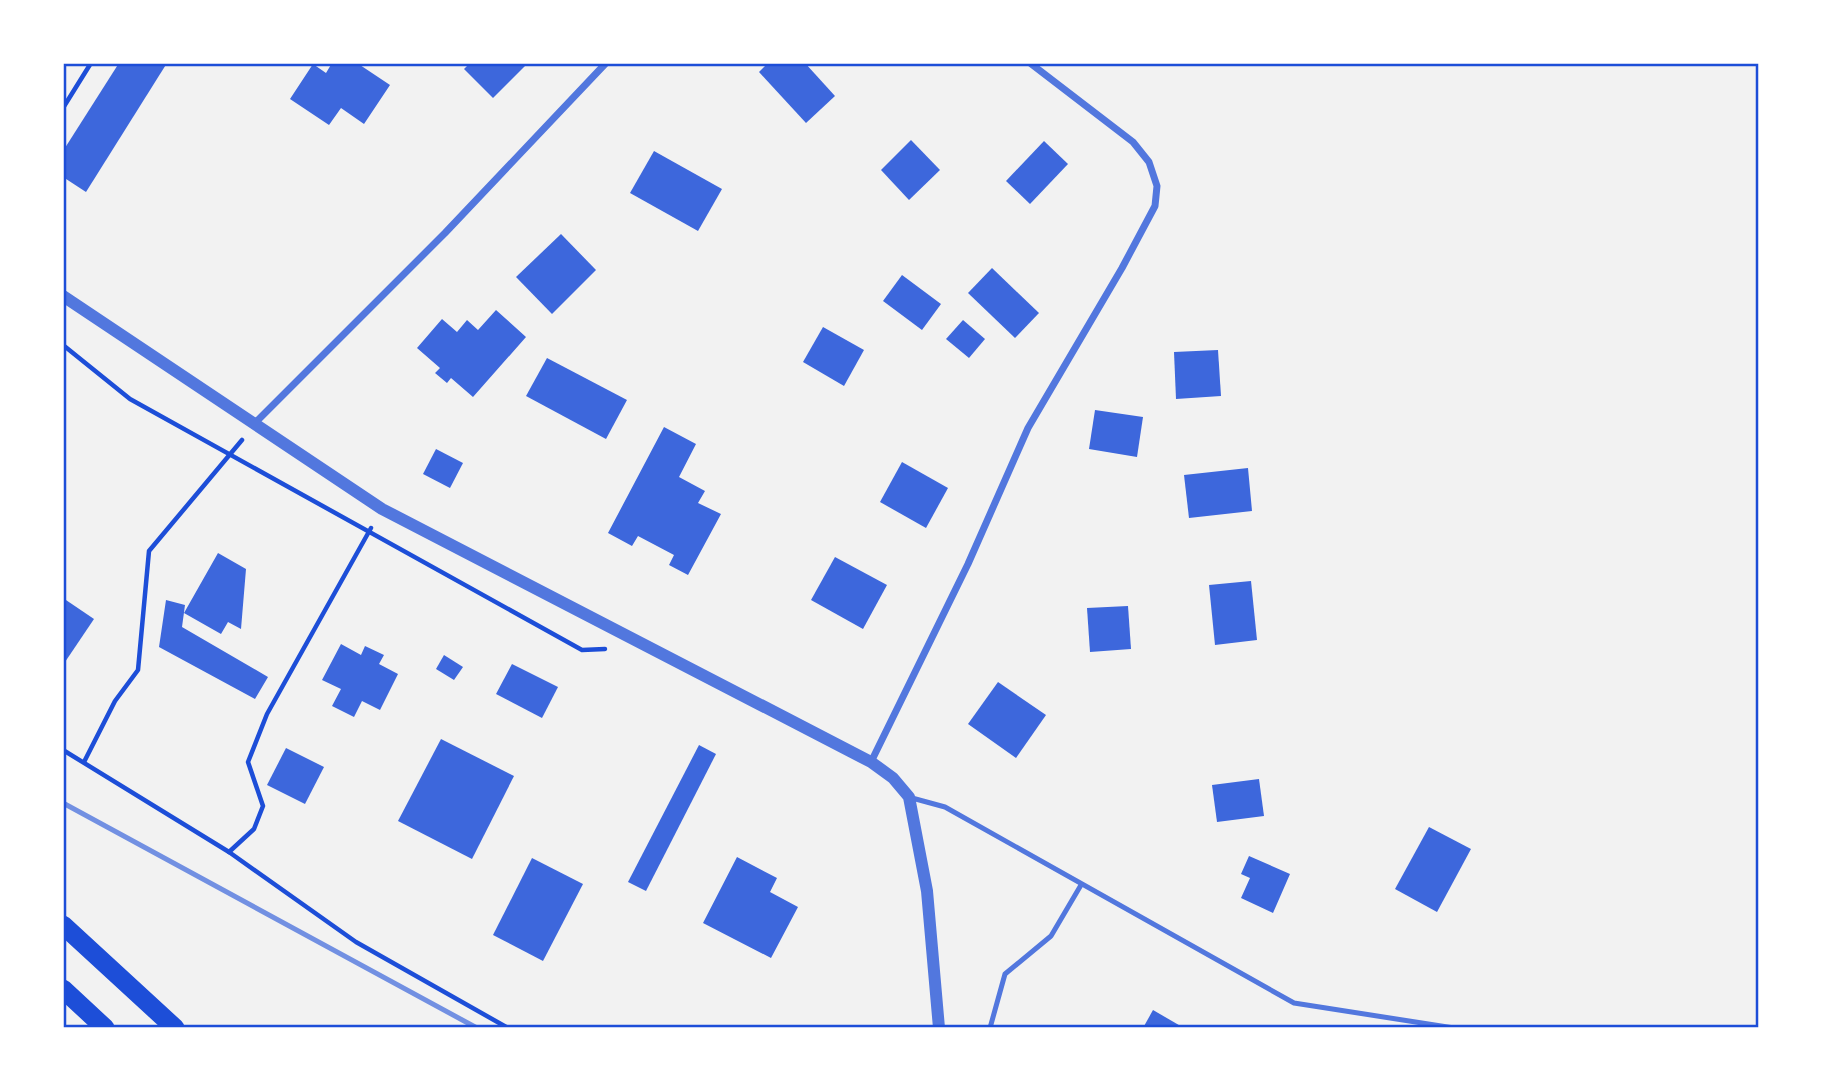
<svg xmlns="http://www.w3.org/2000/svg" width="1822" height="1091" viewBox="0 0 1822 1091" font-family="Montserrat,sans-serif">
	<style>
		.building { fill: #3d67dc }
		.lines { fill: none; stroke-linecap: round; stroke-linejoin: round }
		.path { stroke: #1d4ed8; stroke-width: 4.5 }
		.service { stroke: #5277de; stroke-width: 5 }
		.minor { stroke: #5277de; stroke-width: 7 }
		.tertiary { stroke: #5277de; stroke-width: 12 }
		.trunk { stroke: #1d4ed8; stroke-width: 19 }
		.rail { stroke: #7290e2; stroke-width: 5 }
		.neatline { fill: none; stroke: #1d4ed8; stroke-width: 2.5 }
	</style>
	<rect width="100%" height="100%" fill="#f2f2f2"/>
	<g class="building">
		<polygon points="119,63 167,63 86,192 63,177 63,151"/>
		<polygon points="332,63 357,63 390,85 364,124 341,108 329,125 290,99 313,64 326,73"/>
		<polygon points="470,63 528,63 493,98 464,69"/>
		<polygon points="768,63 805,63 835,96 806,123 759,72"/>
		<polygon points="911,140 940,170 909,200 881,170"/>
		<polygon points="1044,141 1068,164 1030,204 1006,181"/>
		<polygon points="654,151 722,189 698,231 630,193"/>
		<polygon points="561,234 596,270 552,314 516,277"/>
		<polygon points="992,268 1039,313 1015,338 968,293"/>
		<polygon points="902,275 941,304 922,330 883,301"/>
		<polygon points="496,310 526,337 473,397 451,378 447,383 435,373 440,368 417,348 442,319 457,332 467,320 478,330"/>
		<polygon points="963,320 985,339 969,358 946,339"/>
		<polygon points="823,327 864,350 844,386 803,362"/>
		<polygon points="1218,350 1221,396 1176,399 1174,352"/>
		<polygon points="547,358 627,400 606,439 526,396"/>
		<polygon points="1095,410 1143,417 1137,457 1089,449"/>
		<polygon points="664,427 696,444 679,477 705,491 698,503 721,514 688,575 669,565 674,555 638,536 632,546 608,533"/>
		<polygon points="436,449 463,463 450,488 423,474"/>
		<polygon points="902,462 948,488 926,528 880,502"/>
		<polygon points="1248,468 1252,511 1189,518 1184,475"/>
		<polygon points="218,553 246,569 241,629 228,622 221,634 184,613"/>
		<polygon points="835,557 887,585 863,629 811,600"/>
		<polygon points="1251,581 1257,640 1215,645 1209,585"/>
		<polygon points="63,598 94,619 63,665"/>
		<polygon points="166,600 185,605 182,627 268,677 255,699 159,647"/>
		<polygon points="1128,606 1131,649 1090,652 1087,608"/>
		<polygon points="341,644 361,655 365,646 384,655 379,664 398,674 380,710 362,701 354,717 332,706 341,689 322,680"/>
		<polygon points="444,655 463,667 454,680 436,669"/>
		<polygon points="512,664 558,687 542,718 496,694"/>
		<polygon points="998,682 1046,715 1016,758 968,724"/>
		<polygon points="441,739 514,776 472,859 398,821"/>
		<polygon points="699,745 716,754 646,891 628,882"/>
		<polygon points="286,748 324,767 305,804 267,785"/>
		<polygon points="1259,779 1264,816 1217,822 1212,785"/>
		<polygon points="1429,827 1471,849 1437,912 1395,889"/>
		<polygon points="1249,856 1290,874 1273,913 1241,898 1250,878 1241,874"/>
		<polygon points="737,857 777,878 770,892 798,907 771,958 703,923"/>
		<polygon points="532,858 583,884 543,961 493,935"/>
		<polygon points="1153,1010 1184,1028 1143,1028"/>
	</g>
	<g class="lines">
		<g class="path">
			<polyline points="63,108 91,63"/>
			<polyline points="63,345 130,399 582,650 605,649"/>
			<polyline points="63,750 229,852 356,942 508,1028"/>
			<polyline points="84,762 115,701 138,670 149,551 242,440"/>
			<polyline points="229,852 254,829 263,806 248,762 267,714 371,528"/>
		</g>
		<g class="service">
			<polyline points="912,798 945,807 1294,1003 1454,1028"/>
			<polyline points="990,1028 1005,974 1051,936 1081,885"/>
		</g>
		<g class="minor">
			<polyline points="253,425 445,233 606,63"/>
			<polyline points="871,762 968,564 1028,428 1122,268 1155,206 1157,186 1149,162 1133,142 1030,63"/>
		</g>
		<polyline class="tertiary" points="63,296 382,509 871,762 893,778 909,797 927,891 939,1028"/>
		<g class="trunk">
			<polyline points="63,925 175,1028"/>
			<polyline points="63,989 105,1028"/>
		</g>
		<polyline class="rail" points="63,803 477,1028"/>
	</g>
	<rect width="1822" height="1091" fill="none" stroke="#ffffff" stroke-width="130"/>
	<rect x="65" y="65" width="1692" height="961" class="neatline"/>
</svg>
